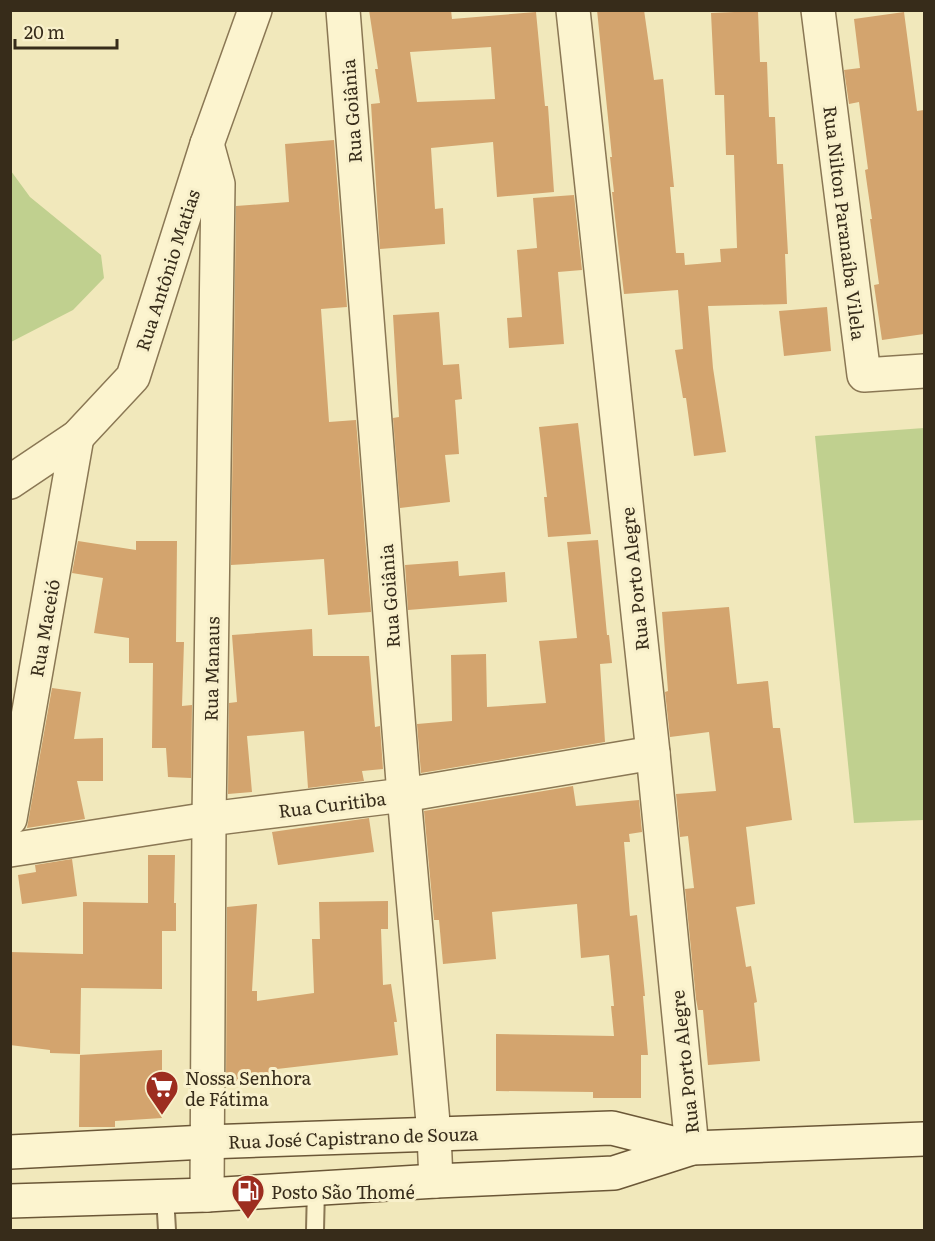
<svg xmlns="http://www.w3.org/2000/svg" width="935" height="1241" viewBox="0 0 935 1241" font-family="Literata,serif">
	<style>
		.green { fill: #c0d08f }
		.building { fill: #d3a46e; fill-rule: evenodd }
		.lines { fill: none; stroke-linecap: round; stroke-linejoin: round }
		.lane-casing { stroke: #8a7754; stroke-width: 20 }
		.street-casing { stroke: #8a7754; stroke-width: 36 }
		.secondary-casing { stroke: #6b5737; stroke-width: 36 }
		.lane { stroke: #fcf4cf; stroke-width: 16 }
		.street { stroke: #fcf4cf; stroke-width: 33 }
		.secondary { stroke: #fcf4cf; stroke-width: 33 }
		.labels { text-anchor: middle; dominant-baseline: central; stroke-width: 6; stroke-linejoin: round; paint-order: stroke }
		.street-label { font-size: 18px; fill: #372c1a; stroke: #f8f0cb }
		.poi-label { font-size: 18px; fill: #372c1a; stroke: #f8f0cb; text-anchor: start }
	</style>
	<rect width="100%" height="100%" fill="#f1e8bb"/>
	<g class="green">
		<polygon points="11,171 30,197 101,255 104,278 73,310 11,342"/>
		<polygon points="924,428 924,820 854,823 815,436"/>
	</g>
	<g class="building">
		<path d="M369,10H451L452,19L536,12L545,106H548L554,192L497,197L493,142L431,148L435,209L443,208L445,244L380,249L371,104L380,103L375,69H378ZM491,47L495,99L417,102L410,52Z"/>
		<polygon points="597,10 644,10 654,80 663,79 674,187 670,187 676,253 684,253 685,265 721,262 720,249 737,248 734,155 726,155 724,95 715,95 711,13 758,11 760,62 767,62 769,117 775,117 777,164 783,164 788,254 785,254 787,304 708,306 713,368 726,452 694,456 686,398 683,398 675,350 683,349 678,290 624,294 612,192 614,192 610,157 612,157"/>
		<polygon points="904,12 917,111 924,110 924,334 882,340 874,285 879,284 870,219 872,219 865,170 868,169 859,102 849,104 844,70 860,68 854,19"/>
		<polygon points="334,140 347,307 321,309 329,422 356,420 371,612 328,615 324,559 231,565 236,206 289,202 285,144"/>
		<polygon points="574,195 582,270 558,272 564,344 509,348 507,318 522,317 517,250 537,248 533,198"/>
		<polygon points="827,307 831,351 784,356 779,311"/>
		<polygon points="439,312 443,365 459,364 462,399 455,400 459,454 445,455 450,502 400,508 393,418 399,417 393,315"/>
		<polygon points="578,423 591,534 548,537 544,497 547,497 539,427"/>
		<polygon points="598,540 607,635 609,635 612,663 600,664 605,742 421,773 417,724 452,721 451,655 486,654 487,707 546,703 539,641 577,638 567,542"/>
		<polygon points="78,541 136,550 136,541 177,541 176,642 184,642 182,706 192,705 191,778 168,777 166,748 152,748 153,663 129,663 129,638 94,633 103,578 72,573"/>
		<polygon points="458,561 459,576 505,572 507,602 408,610 405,565"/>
		<polygon points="729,607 737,684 768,681 773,728 780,728 792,820 746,827 755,904 736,907 746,967 751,966 757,1002 754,1003 760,1061 708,1065 703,1010 698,1010 696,999 685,889 694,888 688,836 680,837 676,794 716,791 709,732 670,737 665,692 668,691 662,612"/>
		<polygon points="312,629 313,656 369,656 375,727 380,726 383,769 362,771 364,781 308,788 304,731 247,736 252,792 228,794 229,703 237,702 232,635"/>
		<polygon points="52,688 81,692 74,739 103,738 103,781 77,781 85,819 27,828"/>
		<polygon points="573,786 576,806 639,800 642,832 629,834 630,842 624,842 630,916 637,915 645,996 643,996 648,1055 641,1055 641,1098 593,1098 593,1092 496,1091 496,1034 614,1036 611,1006 614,1006 609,955 581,958 577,904 492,912 496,959 443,964 439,920 434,920 424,811"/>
		<polygon points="369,818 374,852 278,865 272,832"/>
		<polygon points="148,855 175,855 174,903 176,903 176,931 162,931 162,989 81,988 80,1054 50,1053 50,1050 10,1045 10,952 83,954 83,902 148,903"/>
		<polygon points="72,859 77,896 22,904 18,875 36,872 35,865"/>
		<polygon points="388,901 388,929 381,929 383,985 391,984 397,1022 394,1022 398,1055 277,1069 278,1078 226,1085 227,907 257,904 252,991 257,991 257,1001 314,993 312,939 320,939 319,902"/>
		<polygon points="162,1050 162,1118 115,1121 115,1127 79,1127 80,1055"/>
	</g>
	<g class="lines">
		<g class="lane-casing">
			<g id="lane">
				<polyline points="165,1196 167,1230"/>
				<polyline points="315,1230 316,1188"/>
			</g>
		</g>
		<g class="street-casing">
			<g id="street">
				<polyline points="343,10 404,795 434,1134 436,1181"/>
				<polyline points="573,10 653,753 692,1148"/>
				<polyline points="818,10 864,375 924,371"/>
				<polyline points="10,482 77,437 133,377 207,144 255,10"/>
				<polyline points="10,819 77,437"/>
				<polyline points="10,850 209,819 404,795 653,753"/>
				<polyline points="207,1195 209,819 218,184 207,144"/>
			</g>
		</g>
		<g class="secondary-casing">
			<g id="secondary">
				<polyline points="10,1152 206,1142 612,1128 692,1148"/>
				<polyline points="10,1201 207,1195 436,1181 614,1173 692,1148 924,1139"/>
			</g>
		</g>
		<use href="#lane" class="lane"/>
		<use href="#street" class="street"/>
		<use href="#secondary" class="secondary"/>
	</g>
	<defs>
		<g id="supermarket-pin" transform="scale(1.725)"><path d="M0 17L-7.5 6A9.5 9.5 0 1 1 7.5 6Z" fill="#9d2d1f" stroke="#f8f0cb"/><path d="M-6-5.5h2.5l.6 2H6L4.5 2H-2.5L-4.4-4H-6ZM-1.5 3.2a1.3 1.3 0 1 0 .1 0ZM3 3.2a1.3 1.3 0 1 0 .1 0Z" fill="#fff"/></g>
		<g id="fuel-pin" transform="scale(1.725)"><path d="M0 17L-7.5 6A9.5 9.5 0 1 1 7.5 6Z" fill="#9d2d1f" stroke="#f8f0cb"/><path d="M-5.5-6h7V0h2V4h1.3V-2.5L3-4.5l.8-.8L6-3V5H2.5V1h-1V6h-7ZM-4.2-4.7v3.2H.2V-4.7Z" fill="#fff"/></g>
	</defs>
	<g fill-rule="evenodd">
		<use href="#supermarket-pin" x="162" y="1087"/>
		<use href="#fuel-pin" x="248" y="1191"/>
	</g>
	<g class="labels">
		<g class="street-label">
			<text transform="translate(351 111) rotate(-94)">Rua Goiânia</text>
			<text transform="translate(845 223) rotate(83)">Rua Nilton Paranaíba Vilela</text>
			<text transform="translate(167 270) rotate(-72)">Rua Antônio Matias</text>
			<text transform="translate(634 579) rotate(-96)">Rua Porto Alegre</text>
			<text transform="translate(389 596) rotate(-94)">Rua Goiânia</text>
			<text transform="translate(44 628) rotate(-80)">Rua Maceió</text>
			<text transform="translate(211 669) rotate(-89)">Rua Manaus</text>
			<text transform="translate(332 804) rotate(-7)">Rua Curitiba</text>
			<text transform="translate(684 1062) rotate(-96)">Rua Porto Alegre</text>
			<text transform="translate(353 1137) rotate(-2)">Rua José Capistrano de Souza</text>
		</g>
		<g class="poi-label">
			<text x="185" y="1077">Nossa Senhora<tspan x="185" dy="21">de Fátima</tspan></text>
			<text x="271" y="1191">Posto São Thomé</text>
		</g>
	</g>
	<rect width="935" height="1241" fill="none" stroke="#372c1a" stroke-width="24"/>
	<path d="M15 39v9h102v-9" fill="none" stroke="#372c1a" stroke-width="3"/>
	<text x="24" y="39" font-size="18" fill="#372c1a" stroke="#f8f0cb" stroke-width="4.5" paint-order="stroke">20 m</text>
</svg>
